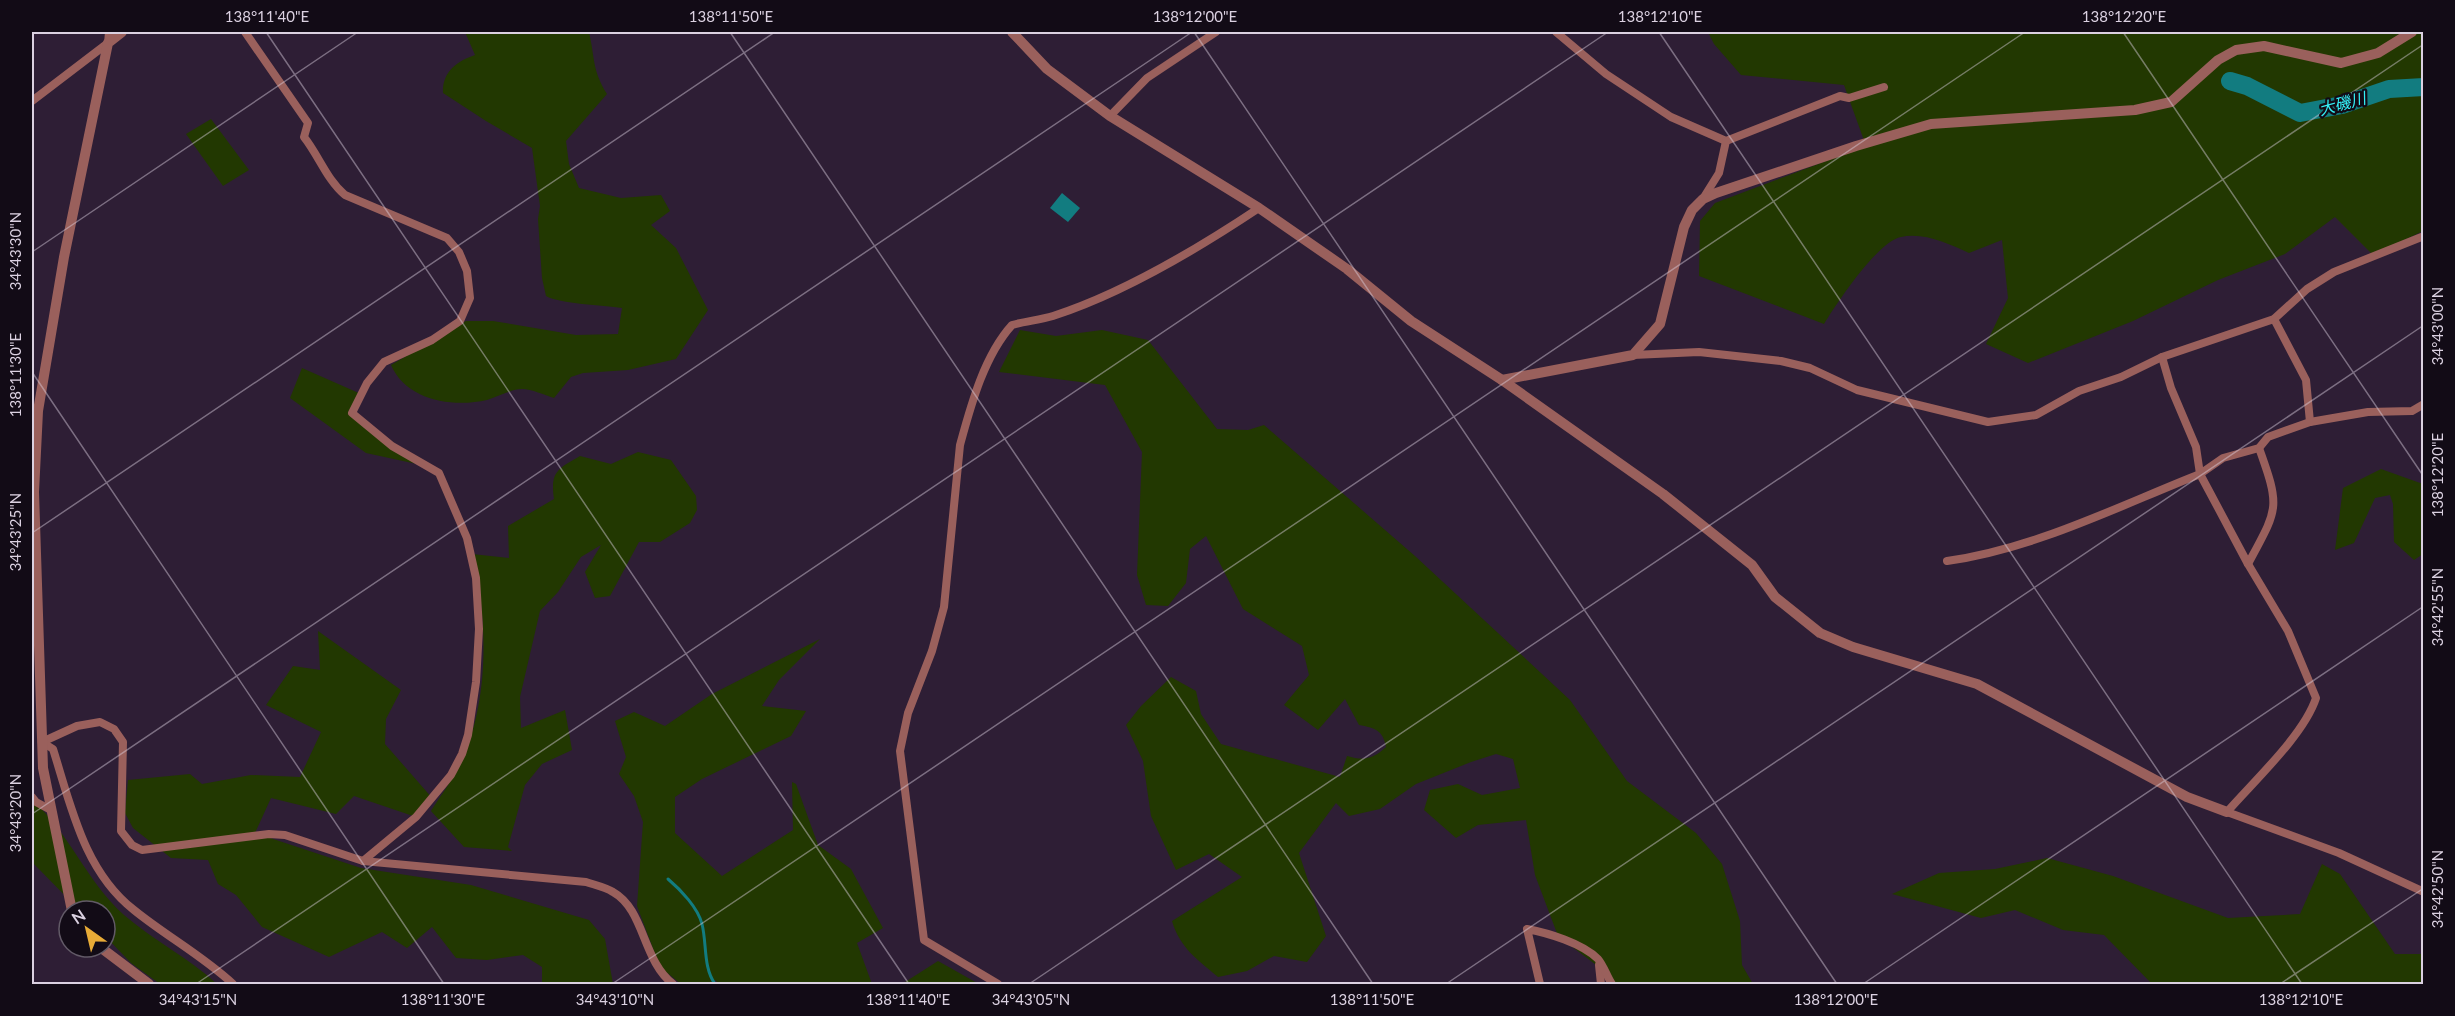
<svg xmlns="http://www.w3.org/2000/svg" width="2455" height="1016" viewBox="0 0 2455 1016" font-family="Lato,'Noto Sans JP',sans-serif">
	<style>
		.green { fill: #223801 }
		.water { fill: #127c80 }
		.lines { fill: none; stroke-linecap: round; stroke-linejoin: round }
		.stream { stroke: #127c80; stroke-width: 3 }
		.river { stroke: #127c80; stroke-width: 18 }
		.minor { stroke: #9a605c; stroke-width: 8 }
		.tertiary { stroke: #9a605c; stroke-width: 10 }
		.ticks { fill: none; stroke: #dbd1e1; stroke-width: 1.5; stroke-opacity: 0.45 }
		.labels { text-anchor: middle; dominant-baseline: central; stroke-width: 4.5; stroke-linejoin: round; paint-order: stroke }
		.water-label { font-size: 16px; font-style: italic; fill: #34eef5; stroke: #120b16 }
		.neatline { fill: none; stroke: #dbd1e1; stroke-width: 2 }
		.ticks-label { font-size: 15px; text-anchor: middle; fill: #dbd1e1 }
	</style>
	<rect width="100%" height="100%" fill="#2e1e35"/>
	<g class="green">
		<path d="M465,32H589C595,58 592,70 607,94L566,141L569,164L579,188L621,198L661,195L670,211L651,225L676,248L708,310L676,359L628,370L583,373L571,377L554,398C544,395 532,389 522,389C511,389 498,397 487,400C452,408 406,400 391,365L466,321H493L576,335L618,334L622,308C603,305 560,304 546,296L542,278L538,219L540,206L532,148L486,121L443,93C442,72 457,61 475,55Z"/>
		<path d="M1708,32H2423V231L2373,255L2335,217L2285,254L2218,280L2133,321L2028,363L1986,344L2008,298L2002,240L1969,253C1949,244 1924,232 1901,237C1877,242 1837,303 1824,324L1699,276L1700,221L1715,203L1866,146L1844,85L1741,75L1714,44Z"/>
		<polygon points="211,119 249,170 223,186 186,134"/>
		<path d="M1020,330L1056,336L1102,330L1148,340L1217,429L1248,430L1264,425L1415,556L1570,700L1627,781L1696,833L1722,864L1740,921L1742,965L1753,984H1611L1604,971L1558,936L1535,875L1526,820L1478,825L1456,838L1424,810L1430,790L1458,784L1482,795L1520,788L1513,759L1496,754L1471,762L1416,784L1380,809L1349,816L1336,803L1299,853L1326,936L1307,962L1274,956L1247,971L1218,977C1197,959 1180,948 1172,921L1242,877L1209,854L1176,870L1151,816L1143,761L1126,725L1141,706L1171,677L1196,691L1201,714L1221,744L1340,777L1347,756C1364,761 1373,759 1386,747C1383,730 1375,728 1359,725L1345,699L1318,730L1284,705L1309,675L1302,646L1243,609L1206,536L1190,549L1186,583L1168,606L1146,605L1137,575L1142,452L1105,385L999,372Z"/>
		<polygon points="302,368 361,394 352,413 426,466 366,453 290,398"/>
		<path d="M638,452L671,460L696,496L697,510L690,523L660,542H639L610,596L595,598L585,572L601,545L581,557L558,592L540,611L520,697L521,728L565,710L572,750L542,764L525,785L508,847L512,851L464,847L431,811C439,798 449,785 456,771C490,710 489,620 472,554L509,558L508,526L554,499C550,471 558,469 580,456L611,464Z"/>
		<polygon points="2381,469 2423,484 2423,554 2414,560 2394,542 2393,504 2390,495 2375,498 2354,543 2335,550 2343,488"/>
		<polygon points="318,631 401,690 386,719 385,744 433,799 416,817 354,796 336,814 271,798 255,833 361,868 471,885 589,920 605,939 613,984 542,984 542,967 523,955 487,960 456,958 432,927 407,948 382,932 329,957 262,927 236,895 218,884 208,860 171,858 133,828 125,813 128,780 190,774 202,784 251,775 300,777 321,732 266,705 293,666 320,670"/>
		<polygon points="820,639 779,680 762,706 806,711 791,736 702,779 675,797 675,833 722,876 793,830 792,782 796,784 818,845 851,869 883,928 857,943 872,984 719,984 715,980 715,984 681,984 660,967 637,906 643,822 634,796 619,774 626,757 615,721 634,712 665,726 712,694"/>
		<path d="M32,800C69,832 86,881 124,915C153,940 189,958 217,984H160L131,963L105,936V911H80L32,862Z"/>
		<polygon points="2047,858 2113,876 2228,918 2300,914 2322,864 2340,874 2395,954 2423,954 2423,984 2152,984 2104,935 2063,930 2015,910 1981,918 1892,894 1939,873 1995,869"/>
		<polygon points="938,961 979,984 902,984"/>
	</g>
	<polygon class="water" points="1062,193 1080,208 1068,222 1050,208"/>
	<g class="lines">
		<path class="stream" d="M668,879C681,890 698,908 702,924C707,944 703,967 715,984"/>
		<polyline class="river" points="2230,81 2247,86 2300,113 2342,105 2389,89 2424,87"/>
		<g class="minor">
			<path d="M245,32L308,123L304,137C319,156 327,180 345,195L447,238L459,252L467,271L470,298L460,321L432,340L384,362L367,383L352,413L392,446L439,473L467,538L476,578L479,629L476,682L468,735L462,754L451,775L416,817L363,861"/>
			<polyline points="1556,32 1606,74 1671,117 1726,141 1840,96 1849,98 1884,87"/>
			<polyline points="32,101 108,43 109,32"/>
			<polyline points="1110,116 1147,78 1216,32"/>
			<polyline points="1704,197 1719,173 1726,141"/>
			<polyline points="2274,319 2306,380 2310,422"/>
			<polyline points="1633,355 1699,352 1781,361 1810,368 1857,390 1988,422 2036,415 2079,391 2121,377 2162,357 2274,319 2307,289 2334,272 2424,236"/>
			<path d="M2162,357L2171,388L2196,447L2200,474L2248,564L2288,631L2316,698C2304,735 2253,782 2227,812L2339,853L2424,892"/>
			<path d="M1947,561C2034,549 2119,506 2200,474L2223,458L2259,448L2268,437L2310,422L2368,412L2412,411L2424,404"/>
			<path d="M2248,564C2278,508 2281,509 2259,448"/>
			<path d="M42,742L77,726L100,722L114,729L123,742L121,831L132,845L142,850L269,834L285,835L363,861L586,882C595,885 605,887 613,892C645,910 642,960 673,984"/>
			<path d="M42,742L53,749C71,806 84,871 134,910C166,936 203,956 233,984"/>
			<polyline points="32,797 36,802 49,809"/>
			<polyline points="1599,965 1601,984"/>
			<path d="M998,984L924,940L900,751L908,713L932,651L944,607L960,445C971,405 984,356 1012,325C1026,321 1040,320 1053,316C1121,294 1199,248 1259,208"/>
			<path d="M1540,984L1527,929C1548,933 1582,943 1598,959C1604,966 1607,977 1612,984"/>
		</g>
		<g class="tertiary">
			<polyline points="1012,32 1047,69 1110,116 1259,208 1347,269 1411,321 1502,380 1663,494 1752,565 1775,597 1820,633 1853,647 1977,684 2187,797 2227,812"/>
			<polyline points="1502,380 1633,355 1660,324 1684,227 1692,210 1703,199 1716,193 1856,146 1931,124 2135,110 2171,102 2218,60 2236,50 2264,46 2341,63 2378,53 2412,32"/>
			<polyline points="72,911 43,768 34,492 38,411 64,257 108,43 122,32"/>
			<polyline points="100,947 149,984"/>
		</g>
	</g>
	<path class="ticks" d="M266,32L909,984M730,32L1373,984M1194,32L1837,984M1659,32L2302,984M2123,32L2424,477M32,252L358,32M32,372L444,984M32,533L775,32M32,814L1192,32M196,984L1608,32M612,984L2025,32M1029,984L2424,44M1446,984L2424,325M1863,984L2424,606M2280,984L2424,888"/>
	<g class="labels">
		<g class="water-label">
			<text transform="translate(2342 103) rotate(-15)">大磯川</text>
		</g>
	</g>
	<rect width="2455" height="1016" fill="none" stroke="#120b16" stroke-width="66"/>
	<g transform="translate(87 929) rotate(326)"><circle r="28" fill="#120b16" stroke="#625a67" stroke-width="1.5"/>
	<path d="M0-4.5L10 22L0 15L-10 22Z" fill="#e8ab37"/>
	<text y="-9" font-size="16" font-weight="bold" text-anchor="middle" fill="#dbd1e1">N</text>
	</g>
	<rect x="33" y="33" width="2389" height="950" class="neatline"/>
	<g class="ticks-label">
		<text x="267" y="22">138°11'40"E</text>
		<text x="731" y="22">138°11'50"E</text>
		<text x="1195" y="22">138°12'00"E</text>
		<text x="1660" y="22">138°12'10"E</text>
		<text x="2124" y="22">138°12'20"E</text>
		<text transform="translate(16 251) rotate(-90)" y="5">34°43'30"N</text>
		<text transform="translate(2438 326) rotate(-90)" y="5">34°43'00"N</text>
		<text transform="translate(16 375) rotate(-90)" y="5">138°11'30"E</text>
		<text transform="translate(2438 475) rotate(-90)" y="5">138°12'20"E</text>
		<text transform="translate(16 532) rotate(-90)" y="5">34°43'25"N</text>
		<text transform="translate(2438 607) rotate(-90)" y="5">34°42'55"N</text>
		<text transform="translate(16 813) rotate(-90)" y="5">34°43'20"N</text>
		<text transform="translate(2438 889) rotate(-90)" y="5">34°42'50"N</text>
		<text x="198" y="1005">34°43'15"N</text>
		<text x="443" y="1005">138°11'30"E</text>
		<text x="615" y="1005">34°43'10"N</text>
		<text x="908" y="1005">138°11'40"E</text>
		<text x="1031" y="1005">34°43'05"N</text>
		<text x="1372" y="1005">138°11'50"E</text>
		<text x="1836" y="1005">138°12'00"E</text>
		<text x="2301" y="1005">138°12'10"E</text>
	</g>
</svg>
